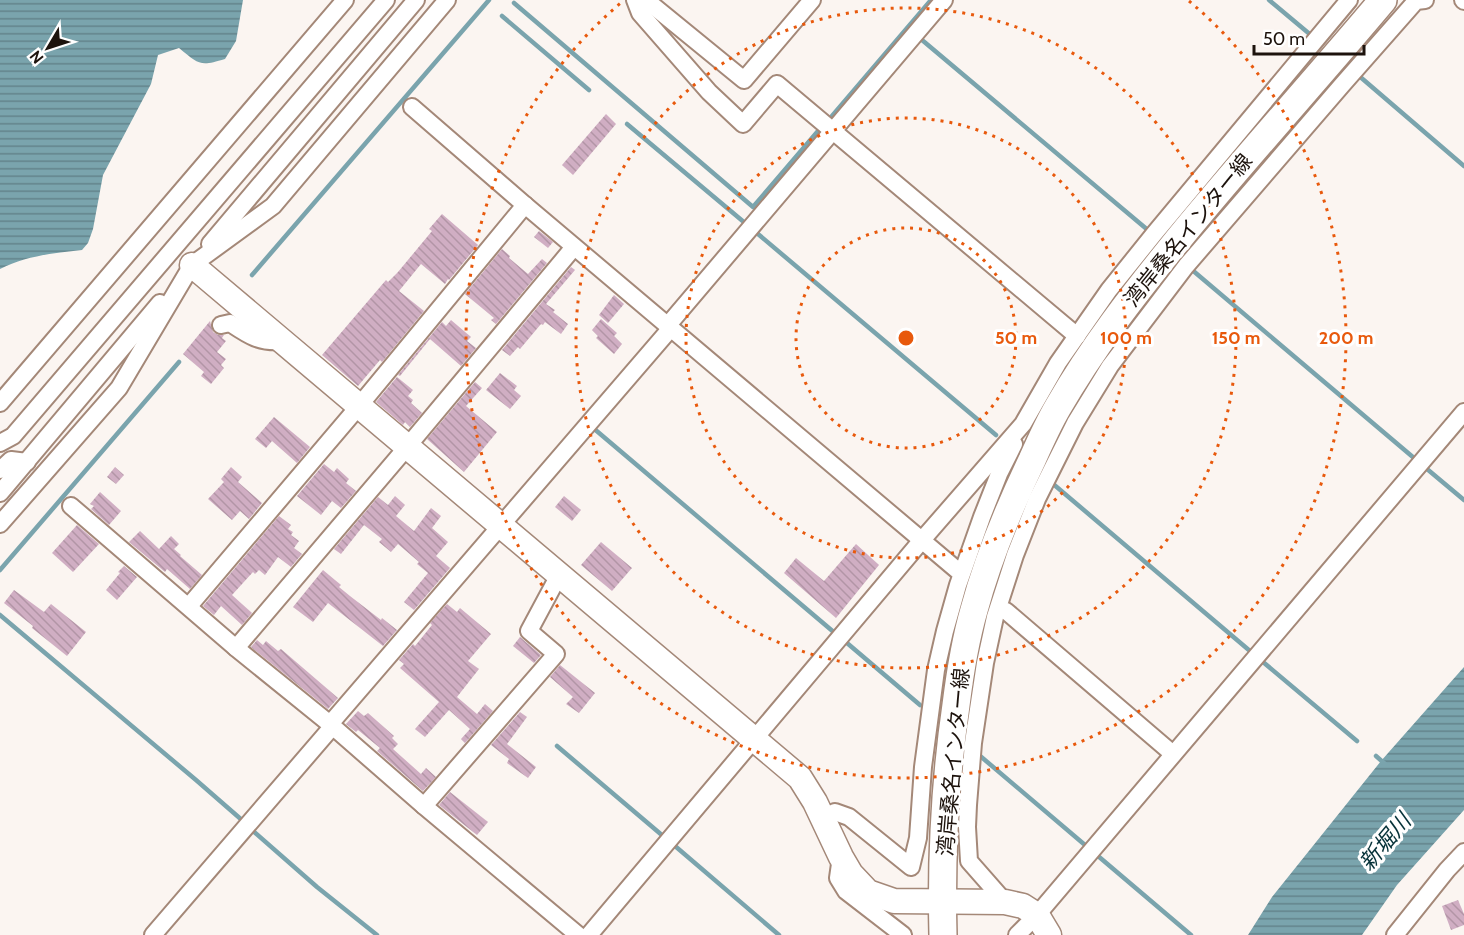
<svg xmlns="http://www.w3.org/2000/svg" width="1464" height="935" viewBox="0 0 1464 935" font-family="Cabin,'Noto Sans JP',sans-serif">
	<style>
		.water { fill: url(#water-rules) }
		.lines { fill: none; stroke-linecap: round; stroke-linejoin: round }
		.stream { stroke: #7aa4ad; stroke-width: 4.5 }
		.building { fill: url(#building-back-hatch) }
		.street-casing { stroke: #a48878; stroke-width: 20 }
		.secondary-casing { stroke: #a48878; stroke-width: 27 }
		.primary-casing { stroke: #a48878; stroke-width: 30 }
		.street { stroke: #fff; stroke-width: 16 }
		.secondary { stroke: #fff; stroke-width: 24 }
		.primary { stroke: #fff; stroke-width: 27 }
		.ring { fill: none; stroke: #e8590c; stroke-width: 3; stroke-dasharray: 3 6 }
		.labels { text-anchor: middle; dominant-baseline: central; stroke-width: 6; stroke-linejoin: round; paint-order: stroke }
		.street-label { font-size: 21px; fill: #1d130d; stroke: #fff }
		.water-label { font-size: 22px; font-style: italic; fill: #063239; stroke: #fff }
		.centre { fill: #e8590c; stroke: #fff; stroke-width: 3 }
		.ring-label { font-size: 18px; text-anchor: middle; font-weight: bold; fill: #e8590c; stroke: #fff; stroke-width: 6; stroke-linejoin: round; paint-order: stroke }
	</style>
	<defs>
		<pattern id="water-rules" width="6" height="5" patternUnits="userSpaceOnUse" patternTransform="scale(1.5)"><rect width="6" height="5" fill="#7aa4ad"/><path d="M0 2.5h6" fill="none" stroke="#63848b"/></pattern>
		<pattern id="building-back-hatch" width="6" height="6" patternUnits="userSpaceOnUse" patternTransform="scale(1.5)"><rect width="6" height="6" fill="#d0aec3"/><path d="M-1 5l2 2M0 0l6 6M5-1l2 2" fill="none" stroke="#b295a6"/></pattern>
	</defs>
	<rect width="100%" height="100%" fill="#fbf5f1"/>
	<g class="water">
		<path d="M0,0H243L236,41L225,59C199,67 199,64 179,48L158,55L151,84L103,175L93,229L88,243L82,250C54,253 25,256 0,269Z"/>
		<polygon points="1464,667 1464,810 1397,885 1362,935 1248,935 1272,897 1381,761"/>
	</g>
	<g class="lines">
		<g class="stream">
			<polyline points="1269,0 1312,36"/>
			<polyline points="514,3 753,207 818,131"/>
			<polyline points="502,16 589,90"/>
			<polyline points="922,40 1149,231"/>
			<polyline points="1358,75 1464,166"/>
			<polyline points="832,116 931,0"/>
			<polyline points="627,124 745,223"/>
			<polyline points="758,234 996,435"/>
			<polyline points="1191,269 1414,458"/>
			<polyline points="252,275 489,0"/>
			<polyline points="592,427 836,634"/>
			<polyline points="1427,469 1464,500"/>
			<polyline points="1052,483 1250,651"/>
			<polyline points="0,570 179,362"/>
			<polyline points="0,615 196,780 243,821"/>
			<polyline points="847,643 920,705"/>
			<polyline points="1263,662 1357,741"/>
			<polyline points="557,746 663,836"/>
			<polyline points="979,755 1085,845"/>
			<polyline points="1376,756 1385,764"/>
			<polyline points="253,831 317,887 377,935"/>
			<polyline points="675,846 779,935"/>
			<polyline points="1098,856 1191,935"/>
		</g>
	</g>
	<g class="building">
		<polygon points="606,114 616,124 573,175 562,165"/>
		<polygon points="442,214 478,245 449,280 448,279 445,284 421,264 399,291 424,311 382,362 380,360 358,386 322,355 386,280 388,282 398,272 432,231 429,229"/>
		<polygon points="539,231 553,242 548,248 534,237"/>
		<polygon points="502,249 510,256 509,258 528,274 542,259 547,263 496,324 491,320 494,318 465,294"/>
		<polygon points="571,267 575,270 546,304 555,310 553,312 568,324 561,334 545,322 543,325 541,324 520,349 518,347 510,356 502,350"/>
		<polygon points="614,295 624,304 608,323 599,315"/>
		<polygon points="601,319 617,333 614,336 622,344 614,354 596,338 598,336 592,330"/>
		<polygon points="451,320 471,337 467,341 476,348 461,366 430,339 400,376 398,375 442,322 446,326"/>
		<polygon points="210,321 213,332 218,335 224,335 222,338 226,341 217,352 226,359 221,365 224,368 211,384 201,376 204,372 183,354"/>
		<polygon points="500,373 517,386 514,390 521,396 510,409 486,390"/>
		<polygon points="397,377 413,390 408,396 413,400 411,403 422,413 410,427 405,422 403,425 376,402"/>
		<polygon points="475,382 482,388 466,406 497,432 464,472 427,439"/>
		<polygon points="274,417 310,447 297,463 272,441 266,448 255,439"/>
		<polygon points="324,464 334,472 337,468 349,479 346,483 356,491 341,508 332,501 321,515 297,496"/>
		<polygon points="115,467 124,475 116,484 107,477"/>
		<polygon points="231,467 242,477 238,482 262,503 249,519 240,511 232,520 208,499 224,482 221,479"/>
		<polygon points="100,492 121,511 109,525 91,509 94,506 90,504"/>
		<polygon points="395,496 405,505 396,516 414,531 431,508 441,516 432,528 448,542 436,556 450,568 414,610 404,602 428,573 417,564 419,562 398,544 391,552 379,542 382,539 364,525 341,554 334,549 378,497 388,505"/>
		<polygon points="564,496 581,510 572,521 555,507"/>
		<polygon points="279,516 291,525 288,529 293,532 291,535 299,541 294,548 302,554 291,567 278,557 265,575 259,570 255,574 253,572 232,595 252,613 242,625 221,606 214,615 203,606"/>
		<polygon points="77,525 99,544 73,572 52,553"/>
		<polygon points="140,531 159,549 171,536 179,544 174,549 181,555 180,556 202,575 190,589 167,569 165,572 129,542"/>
		<polygon points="601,542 632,568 612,591 581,565"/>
		<polygon points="856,544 879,565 836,618 784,573 796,558 824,581"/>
		<polygon points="124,566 137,577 117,600 106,590 120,573 118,572"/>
		<polygon points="323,570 341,585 339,587 350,596 381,620 382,618 397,630 383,646 328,603 313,622 293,607"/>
		<polygon points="14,590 44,612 51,604 86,632 67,656 32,628 33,626 4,603"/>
		<polygon points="447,604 457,612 460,608 491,634 468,661 479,669 457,697 477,714 485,704 493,711 465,743 461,739 470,729 449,710 425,737 415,729 439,702 400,668 404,664 399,660 413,644 415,646 432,625 430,623"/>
		<polygon points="520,637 541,655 534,663 513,646"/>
		<polygon points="257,640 263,645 266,641 278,651 281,649 338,698 328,709 251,647"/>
		<polygon points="560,665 595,693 579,713 566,704 573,697 550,677"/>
		<polygon points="358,711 364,716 368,713 394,736 392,738 398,744 393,749 421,774 426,768 436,777 423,791 377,751 380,748 358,730 356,732 346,724"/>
		<polygon points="520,712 527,717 507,744 536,767 528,778 507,763 509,759 491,745"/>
		<polygon points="450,792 488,822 477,835 439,805"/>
		<polygon points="1458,900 1464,914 1464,925 1451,930 1442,906"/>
	</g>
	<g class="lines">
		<g class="street-casing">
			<g id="street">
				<polyline points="635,0 640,13 709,92 743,124 777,84 1077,336"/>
				<polyline points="646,0 744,80 812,0"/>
				<polyline points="1463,0 1464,1"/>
				<polyline points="412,107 525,205 957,570"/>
				<polyline points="210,244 416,0"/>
				<path d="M221,325L230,323C248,335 259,343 282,341"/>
				<polyline points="668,325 944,0"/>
				<polyline points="0,403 345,0"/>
				<polyline points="0,443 13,436 386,0"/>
				<polyline points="0,470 11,460 27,462"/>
				<polyline points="0,493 160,303"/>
				<polyline points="71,506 236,648 330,724 424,806 578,935"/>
				<polyline points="0,524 119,388 192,265 273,206 447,0"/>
				<polyline points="189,606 359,406 525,205"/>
				<polyline points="1006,611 1173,754"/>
				<polyline points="236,648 407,447 574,247"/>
				<polyline points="330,724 671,328"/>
				<polyline points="424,806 556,654 529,631 559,575"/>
				<polyline points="823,818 835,812 849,817 911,867 918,838 923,767 936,670 945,631 958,585 982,517 999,474 1014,444"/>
				<polyline points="841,857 838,878 846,891 903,935"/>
				<polyline points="1005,902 969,861 967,827 968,805 973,743 985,663 995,617 1015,555 1037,499 1075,423 1110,366 1186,266 1342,85 1416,1 1425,0"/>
				<polyline points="153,935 332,727"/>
				<polyline points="589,935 922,540 1023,424 1058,363 1109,290 1154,234 1349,0"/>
				<polyline points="1017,935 1037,915 1464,412"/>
				<polyline points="1395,935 1447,870 1464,852"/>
			</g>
		</g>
		<g class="secondary-casing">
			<polyline id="secondary" points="192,265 800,778 815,802 841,857 851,874 868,892 894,901 1005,902 1023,906 1037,915 1049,935"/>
		</g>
		<g class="primary-casing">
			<path id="primary" d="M943,935C941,858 945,781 956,705C960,673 965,641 974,610C988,558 1009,508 1032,460C1040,442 1048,424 1058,407C1092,348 1134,294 1177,241C1244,159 1315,81 1383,0"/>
		</g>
		<use href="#street" class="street"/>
		<use href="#secondary" class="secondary"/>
		<use href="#primary" class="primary"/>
	</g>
	<g class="ring">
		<circle cx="906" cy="338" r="110"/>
		<circle cx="906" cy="338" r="220"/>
		<circle cx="906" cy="338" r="330"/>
		<path d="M1189 1A440 440 0 1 1 623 1"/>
	</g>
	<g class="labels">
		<g class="street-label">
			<text transform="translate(1188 230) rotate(-51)">湾岸桑名インター線</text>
			<text transform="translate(953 762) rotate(-85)">湾岸桑名インター線</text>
		</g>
		<g class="water-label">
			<text transform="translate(1385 842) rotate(-50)">新堀川</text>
		</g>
	</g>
	<circle cx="906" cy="338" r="9" class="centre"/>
	<g class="ring-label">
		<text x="1016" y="344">50 m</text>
		<text x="1126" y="344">100 m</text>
		<text x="1236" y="344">150 m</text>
		<text x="1346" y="344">200 m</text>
	</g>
	<g transform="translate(48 48) rotate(231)" stroke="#ffffff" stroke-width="4.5" paint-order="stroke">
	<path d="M0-4.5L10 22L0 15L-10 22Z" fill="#1d130d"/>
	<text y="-9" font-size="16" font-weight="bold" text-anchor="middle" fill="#1d130d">N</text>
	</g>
	<path d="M1254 45v9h110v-9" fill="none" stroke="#1d130d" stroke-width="3"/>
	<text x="1263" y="45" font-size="18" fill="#1d130d" stroke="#ffffff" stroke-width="4.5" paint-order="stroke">50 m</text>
</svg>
